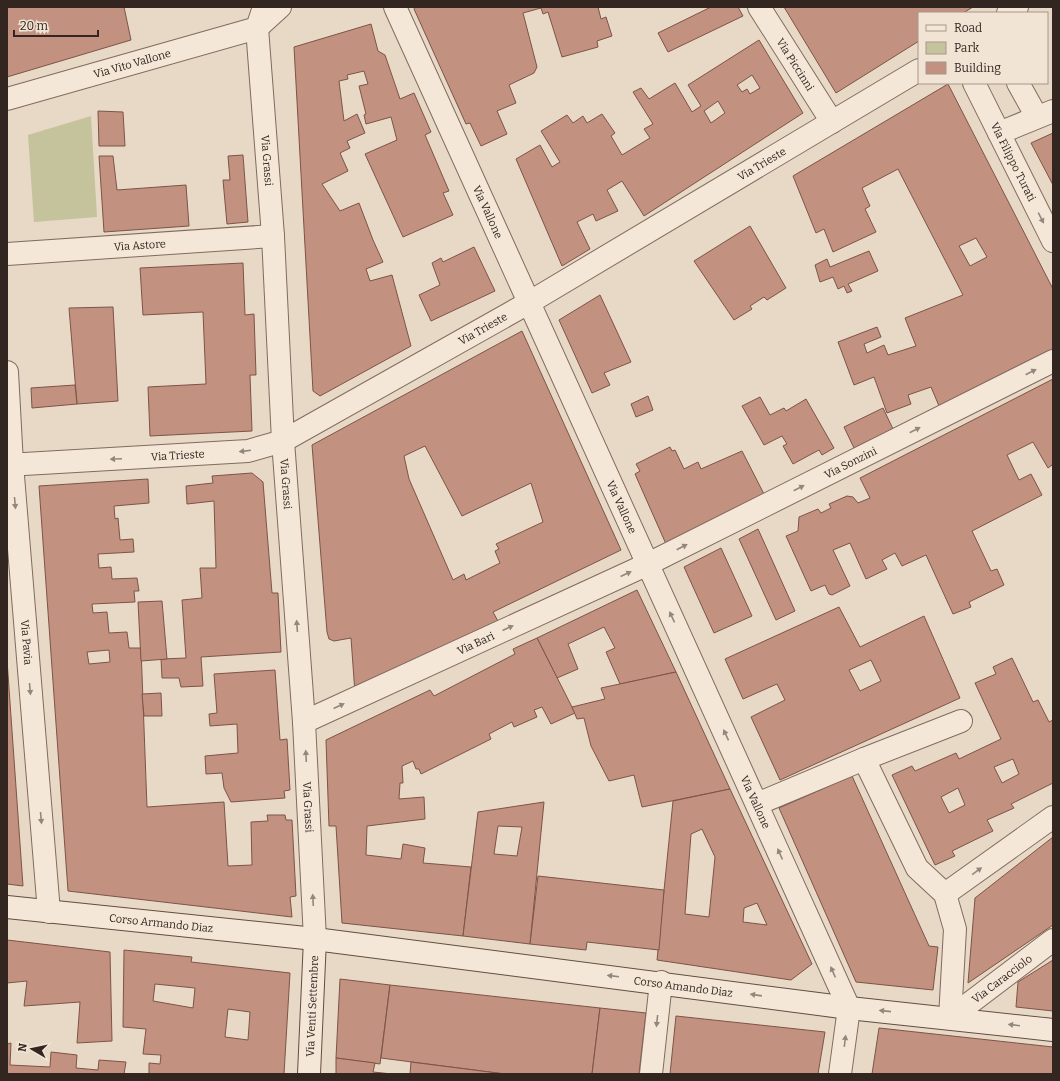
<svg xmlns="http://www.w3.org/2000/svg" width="1060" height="1081" viewBox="0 0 1060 1081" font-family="Bitter,serif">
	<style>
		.green { fill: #c5c39b }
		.building { fill: #c29180; stroke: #7d5447; fill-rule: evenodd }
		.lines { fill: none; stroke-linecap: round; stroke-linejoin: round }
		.minor-casing { stroke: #816b5e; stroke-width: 24 }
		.tertiary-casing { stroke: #816b5e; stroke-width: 24 }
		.secondary-casing { stroke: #634d41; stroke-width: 24 }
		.minor { stroke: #f4e7d8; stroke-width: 22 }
		.tertiary { stroke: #f4e7d8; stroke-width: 22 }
		.secondary { stroke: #f4e7d8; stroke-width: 22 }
		.oneway { fill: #94867c }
		.labels { text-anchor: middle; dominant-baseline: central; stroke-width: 3; stroke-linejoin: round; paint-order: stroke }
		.street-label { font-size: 11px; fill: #332620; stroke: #f1e4d4 }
	</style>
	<rect width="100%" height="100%" fill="#e8d8c6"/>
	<polygon class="green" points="91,116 97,217 34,222 28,135"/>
	<g class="building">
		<polygon points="7,7 124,7 131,40 7,77"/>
		<polygon points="415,7 598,7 601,19 606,17 612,36 597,41 598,47 562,57 548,12 543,14 541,8 523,13 537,67 534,73 509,85 516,103 497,111 507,134 481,146 470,123 466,124 414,9"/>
		<polygon points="711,7 738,7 743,16 668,52 658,33"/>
		<polygon points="784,7 973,7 963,13 919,13 919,41 836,93"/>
		<polygon points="371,24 378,51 385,55 400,99 414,93 431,132 425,135 449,191 443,193 453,215 403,237 365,154 397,140 391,117 366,124 364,115 366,114 359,86 368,84 364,71 347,75 348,79 339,81 344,121 357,114 365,133 347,141 350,148 340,153 348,171 322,184 340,211 359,203 373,240 383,262 366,269 370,281 392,275 411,346 320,396 313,391 294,47"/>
		<path d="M759,40L803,113L644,216L622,181L607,190L618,211L596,221L593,214L577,222L590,249L562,266L516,159L540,145L552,167L560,162L541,131L567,115L573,123L583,116L587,123L602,114L615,133L611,136L622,155L650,138L644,129L653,124L633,92L641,88L649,99L675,83L692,112L701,106L688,85ZM752,75L760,88L750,94L747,89L742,92L737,85ZM718,101L725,113L711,123L704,111Z"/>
		<path d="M948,84L1053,289V350L939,406L931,387L908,395L911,404L887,413L874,377L854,385L838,342L877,327L881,337L864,344L867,353L884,345L888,355L916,346L905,318L963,295L898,169L862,188L870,206L865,209L876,232L833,252L824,229L816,233L793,176ZM976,238L987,257L970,266L959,246Z"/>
		<polygon points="98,111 123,112 125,146 99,146"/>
		<polygon points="1053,133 1053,185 1031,143"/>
		<polygon points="243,155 248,222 227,224 223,180 230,180 228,156"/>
		<polygon points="99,156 113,156 117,190 186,185 189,226 104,232"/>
		<polygon points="750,226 786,288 767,300 764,297 750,306 752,309 734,320 694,261"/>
		<polygon points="474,247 495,291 431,321 419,295 440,285 432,263 441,258 443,262"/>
		<polygon points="869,251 878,271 848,284 852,291 847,293 844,286 838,289 833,277 820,282 815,265 827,259 830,267"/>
		<polygon points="243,263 245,315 254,314 256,375 250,375 252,431 150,436 148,387 206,384 203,312 143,315 140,268"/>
		<polygon points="600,295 631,362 604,373 610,385 592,393 559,320"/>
		<polygon points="113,307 118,401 77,404 69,308"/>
		<path d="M522,331L621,550L493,612L499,623L355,693L351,638L334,641L329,639L327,632L312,445ZM425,446L462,516L531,483L543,522L496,544L499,549L495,551L500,563L466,580L464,574L453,580L409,479L404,456Z"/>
		<polygon points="1053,379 1053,467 1052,465 1048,468 1033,442 1007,455 1019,480 1031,474 1042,495 972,531 991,571 997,569 1004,585 969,602 971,607 953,614 926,555 902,566 895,553 882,560 887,569 866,579 850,543 833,550 850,586 832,595 829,594 825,585 811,591 786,536 798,531 799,517 818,509 821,513 831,508 829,504 847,496 853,497 858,503 870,498 860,478"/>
		<polygon points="75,385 77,404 32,408 31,388"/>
		<polygon points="648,396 653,410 636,417 631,404"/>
		<polygon points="760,397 770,415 784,408 786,411 806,399 834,448 822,455 819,450 793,464 783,446 787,444 782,436 764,445 742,406"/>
		<polygon points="883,408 893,429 854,448 844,427"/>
		<polygon points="670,447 672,451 675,450 684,469 698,462 701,469 742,451 765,496 666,544 635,474 640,471 636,464"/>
		<polygon points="252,473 263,482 272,593 278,593 281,652 201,657 203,686 181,687 179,678 162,678 161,659 186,658 182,600 202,598 200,568 216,568 214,501 187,504 186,486 213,483 212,476"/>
		<path d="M148,479L149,503L114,506L115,519L118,518L120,540L133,539L134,552L98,554L99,568L111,567L112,579L137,578L139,591H134L135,602L92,604L93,613L107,612L109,633L127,632L129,648H141L147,807L224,802L228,866L252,865L251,822L268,821L267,815H285L286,820H292L296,896L290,897L292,917L68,891L39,486ZM109,650L110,662L89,664L87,652Z"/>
		<polygon points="758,529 795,611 776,620 739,539"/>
		<polygon points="721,548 752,616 714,633 684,567"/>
		<polygon points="637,590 676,672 620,684 606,652 615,648 604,627 568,644 578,669 557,678 537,638"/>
		<polygon points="162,601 167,659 141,661 138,602"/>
		<path d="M839,607L860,647L924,616L960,698L780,780L751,717L785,700L777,684L743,699L725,659ZM871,660L881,681L860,691L849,670Z"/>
		<polygon points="537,638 575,713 551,724 542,707 534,710 537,717 514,727 512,722 489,734 491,739 421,774 419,769 416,769 413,761 402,766 403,783 400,783 399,799 424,797 425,819 367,826 366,855 401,859 403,844 425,848 423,863 471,867 463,936 342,923 336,826 329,826 326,740 430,690 434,696 515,654 513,649"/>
		<path d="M1012,658L1033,702L1038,700L1049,722L1053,720V783L1011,804L1014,808L987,820L993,831L952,851L955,856L935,865L892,775L912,766L915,771L956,753L959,759L1001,739L975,683L996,674L993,667ZM1013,759L1019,774L1002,783L994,767ZM958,788L965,805L949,813L941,797Z"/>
		<polygon points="7,660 23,886 7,884"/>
		<polygon points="275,670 280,740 287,739 290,790 284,791 285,798 231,802 224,788 222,773 206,774 205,756 238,753 237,724 210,726 209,714 217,713 214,674"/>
		<polygon points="676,672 730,789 642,807 634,775 609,781 591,746 584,718 577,719 572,707 605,699 601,688"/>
		<polygon points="161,693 162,716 144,716 142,694"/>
		<polygon points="852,776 929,946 938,947 933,990 856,982 779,808"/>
		<path d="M730,789L812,964L791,980L657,960L673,801ZM702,829L715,857L709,917L685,914L691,834ZM757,903L767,925L743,922L744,908Z"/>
		<path d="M544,802L530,944L463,936L478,812ZM498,826L522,827L517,856L494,854Z"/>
		<polygon points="1053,837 1053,925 968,983 975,898"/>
		<polygon points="538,876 664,890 659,950 587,942 586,950 530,944"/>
		<polygon points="7,940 110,952 112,1041 77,1043 80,1002 24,1006 27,981 7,983"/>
		<path d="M124,950L192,957L191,962L290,973L284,1074H149V1063L160,1064L161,1055L143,1054L146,1029L123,1027ZM155,984L195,988L193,1008L153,1001ZM228,1009L250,1012L248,1040L225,1037Z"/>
		<polygon points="1053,960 1053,1011 1016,1007 1018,982"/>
		<polygon points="340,979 390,985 380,1064 336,1058"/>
		<polygon points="390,985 600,1008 592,1074 505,1074 381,1058"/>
		<polygon points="600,1008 646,1013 639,1074 592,1074"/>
		<polygon points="676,1016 825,1032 818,1074 670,1074"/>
		<polygon points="879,1028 1053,1047 1053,1074 872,1074"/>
		<polygon points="11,1043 10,1065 50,1067 51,1052 77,1055 76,1068 98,1070 99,1060 126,1062 124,1074 126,1074 7,1074 7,1044"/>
		<polygon points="336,1058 375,1063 373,1072 392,1074 336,1074"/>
		<polygon points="411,1062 505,1074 410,1074"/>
	</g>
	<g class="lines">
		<g class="minor-casing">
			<g id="minor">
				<path id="s1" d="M264,7L257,28L273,236L283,441"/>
				<path id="s2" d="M395,7L849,1008L840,1074"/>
				<path id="s3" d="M759,7L832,122"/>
				<path id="s4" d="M974,83L1053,241"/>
				<polyline points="1018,83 1037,117"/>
				<path id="s5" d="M7,99L257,28L280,7"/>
				<polyline points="999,133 1053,111"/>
				<path id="s6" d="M7,254L273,236"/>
				<path id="s7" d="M7,372L12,464L49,912"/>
				<path id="s8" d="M304,722L648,564L1053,361"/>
				<polyline points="864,759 917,868 945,894 955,929 950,1018"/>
				<polyline points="757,804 864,759 961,721"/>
				<polyline points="945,894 1053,817"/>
				<path id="s9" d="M950,1018L1053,940"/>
				<polyline points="651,1074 661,982"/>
			</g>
		</g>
		<g class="tertiary-casing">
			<g id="tertiary">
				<polyline points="1008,13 1017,7"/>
				<path id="s10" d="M283,441L304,722L315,939"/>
				<path id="s11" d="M7,465L248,451L283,441L530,302L919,70"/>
			</g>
		</g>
		<g class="secondary-casing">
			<g id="secondary">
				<path id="s12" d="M7,907L315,939L849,1008L1053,1030"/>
				<path id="s13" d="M309,1074L315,939"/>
			</g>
		</g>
		<use href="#minor" class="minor"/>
		<use href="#tertiary" class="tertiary"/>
		<use href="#secondary" class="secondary"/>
	</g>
	<defs><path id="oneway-solid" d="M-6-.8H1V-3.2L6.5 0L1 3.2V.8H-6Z"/></defs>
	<g class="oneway">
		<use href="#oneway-solid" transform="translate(1041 218) rotate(63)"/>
		<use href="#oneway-solid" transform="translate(1031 372) rotate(-27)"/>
		<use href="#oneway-solid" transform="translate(915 430) rotate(-27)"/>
		<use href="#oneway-solid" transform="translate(245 451) rotate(173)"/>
		<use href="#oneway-solid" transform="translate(116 459) rotate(177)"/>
		<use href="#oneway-solid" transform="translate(799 488) rotate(-27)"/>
		<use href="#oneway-solid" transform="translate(15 503) rotate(85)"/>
		<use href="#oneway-solid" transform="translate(682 547) rotate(-27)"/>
		<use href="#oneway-solid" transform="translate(626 574) rotate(-25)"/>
		<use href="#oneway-solid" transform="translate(672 617) rotate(-115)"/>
		<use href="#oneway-solid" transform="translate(297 626) rotate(-94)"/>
		<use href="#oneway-solid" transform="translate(508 628) rotate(-25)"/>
		<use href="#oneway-solid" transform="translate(30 689) rotate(85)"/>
		<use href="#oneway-solid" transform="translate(339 706) rotate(-25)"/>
		<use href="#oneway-solid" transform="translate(726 735) rotate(-115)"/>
		<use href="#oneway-solid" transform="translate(306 756) rotate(-93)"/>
		<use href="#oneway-solid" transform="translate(41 818) rotate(85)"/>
		<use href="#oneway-solid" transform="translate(780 854) rotate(-114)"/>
		<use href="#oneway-solid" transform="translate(977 871) rotate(-36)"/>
		<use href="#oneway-solid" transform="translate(313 900) rotate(-93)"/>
		<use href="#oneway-solid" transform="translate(833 972) rotate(-114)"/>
		<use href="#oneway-solid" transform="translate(613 976) rotate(-173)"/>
		<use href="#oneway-solid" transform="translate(756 995) rotate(-172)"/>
		<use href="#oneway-solid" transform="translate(885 1011) rotate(-174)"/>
		<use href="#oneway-solid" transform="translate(657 1021) rotate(96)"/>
		<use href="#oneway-solid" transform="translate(1014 1025) rotate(-173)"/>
		<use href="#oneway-solid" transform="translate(845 1041) rotate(-83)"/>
	</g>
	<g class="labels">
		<g class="street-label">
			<text stroke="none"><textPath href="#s5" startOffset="130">Via Vito Vallone</textPath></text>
			<text stroke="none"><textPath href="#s3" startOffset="68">Via Piccinni</textPath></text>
			<text stroke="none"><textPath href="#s1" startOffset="155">Via Grassi</textPath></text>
			<text stroke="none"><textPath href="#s4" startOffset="88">Via Filippo Turati</textPath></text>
			<text stroke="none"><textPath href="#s11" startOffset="831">Via Trieste</textPath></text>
			<text stroke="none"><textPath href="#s2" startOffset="225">Via Vallone</textPath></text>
			<text stroke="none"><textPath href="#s6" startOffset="133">Via Astore</textPath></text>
			<text stroke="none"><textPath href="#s11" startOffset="507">Via Trieste</textPath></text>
			<text stroke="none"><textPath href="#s11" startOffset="171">Via Trieste</textPath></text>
			<text stroke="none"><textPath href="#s8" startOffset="605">Via Sonzini</textPath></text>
			<text stroke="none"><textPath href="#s10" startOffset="43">Via Grassi</textPath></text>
			<text stroke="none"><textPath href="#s2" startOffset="549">Via Vallone</textPath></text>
			<text stroke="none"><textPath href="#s7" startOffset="271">Via Pavia</textPath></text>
			<text stroke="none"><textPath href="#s8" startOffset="189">Via Bari</textPath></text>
			<text stroke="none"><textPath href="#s2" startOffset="873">Via Vallone</textPath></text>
			<text stroke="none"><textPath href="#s10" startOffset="367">Via Grassi</textPath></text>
			<text stroke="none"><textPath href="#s12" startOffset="155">Corso Armando Diaz</textPath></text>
			<text stroke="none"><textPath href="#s9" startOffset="65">Via Caracciolo</textPath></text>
			<text stroke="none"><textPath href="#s12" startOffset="681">Corso Amando Diaz</textPath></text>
			<text stroke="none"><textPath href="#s13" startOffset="68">Via Venti Settembre</textPath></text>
		</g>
	</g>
	<rect width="1060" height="1081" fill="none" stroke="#332620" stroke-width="16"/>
	<rect x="918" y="12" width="130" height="72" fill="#f1e4d4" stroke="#a5988c"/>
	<rect x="926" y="25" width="20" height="6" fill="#f4e7d8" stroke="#a5988c"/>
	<text x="954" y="32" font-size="12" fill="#332620">Road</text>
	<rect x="926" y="42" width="20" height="12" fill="#c5c39b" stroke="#a5988c"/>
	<text x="954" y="52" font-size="12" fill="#332620">Park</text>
	<rect x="926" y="62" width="20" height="12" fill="#c29180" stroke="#a5988c"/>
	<text x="954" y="72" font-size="12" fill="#332620">Building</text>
	<g transform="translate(32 1049) rotate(279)" stroke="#f1e4d4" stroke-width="3" paint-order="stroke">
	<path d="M0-3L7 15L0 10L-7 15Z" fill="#332620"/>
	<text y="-6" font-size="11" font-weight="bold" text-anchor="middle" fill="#332620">N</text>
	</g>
	<path d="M14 30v6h84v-6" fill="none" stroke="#332620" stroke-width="2"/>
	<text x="20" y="30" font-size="12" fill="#332620" stroke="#f1e4d4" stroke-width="3" paint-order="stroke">20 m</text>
</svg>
